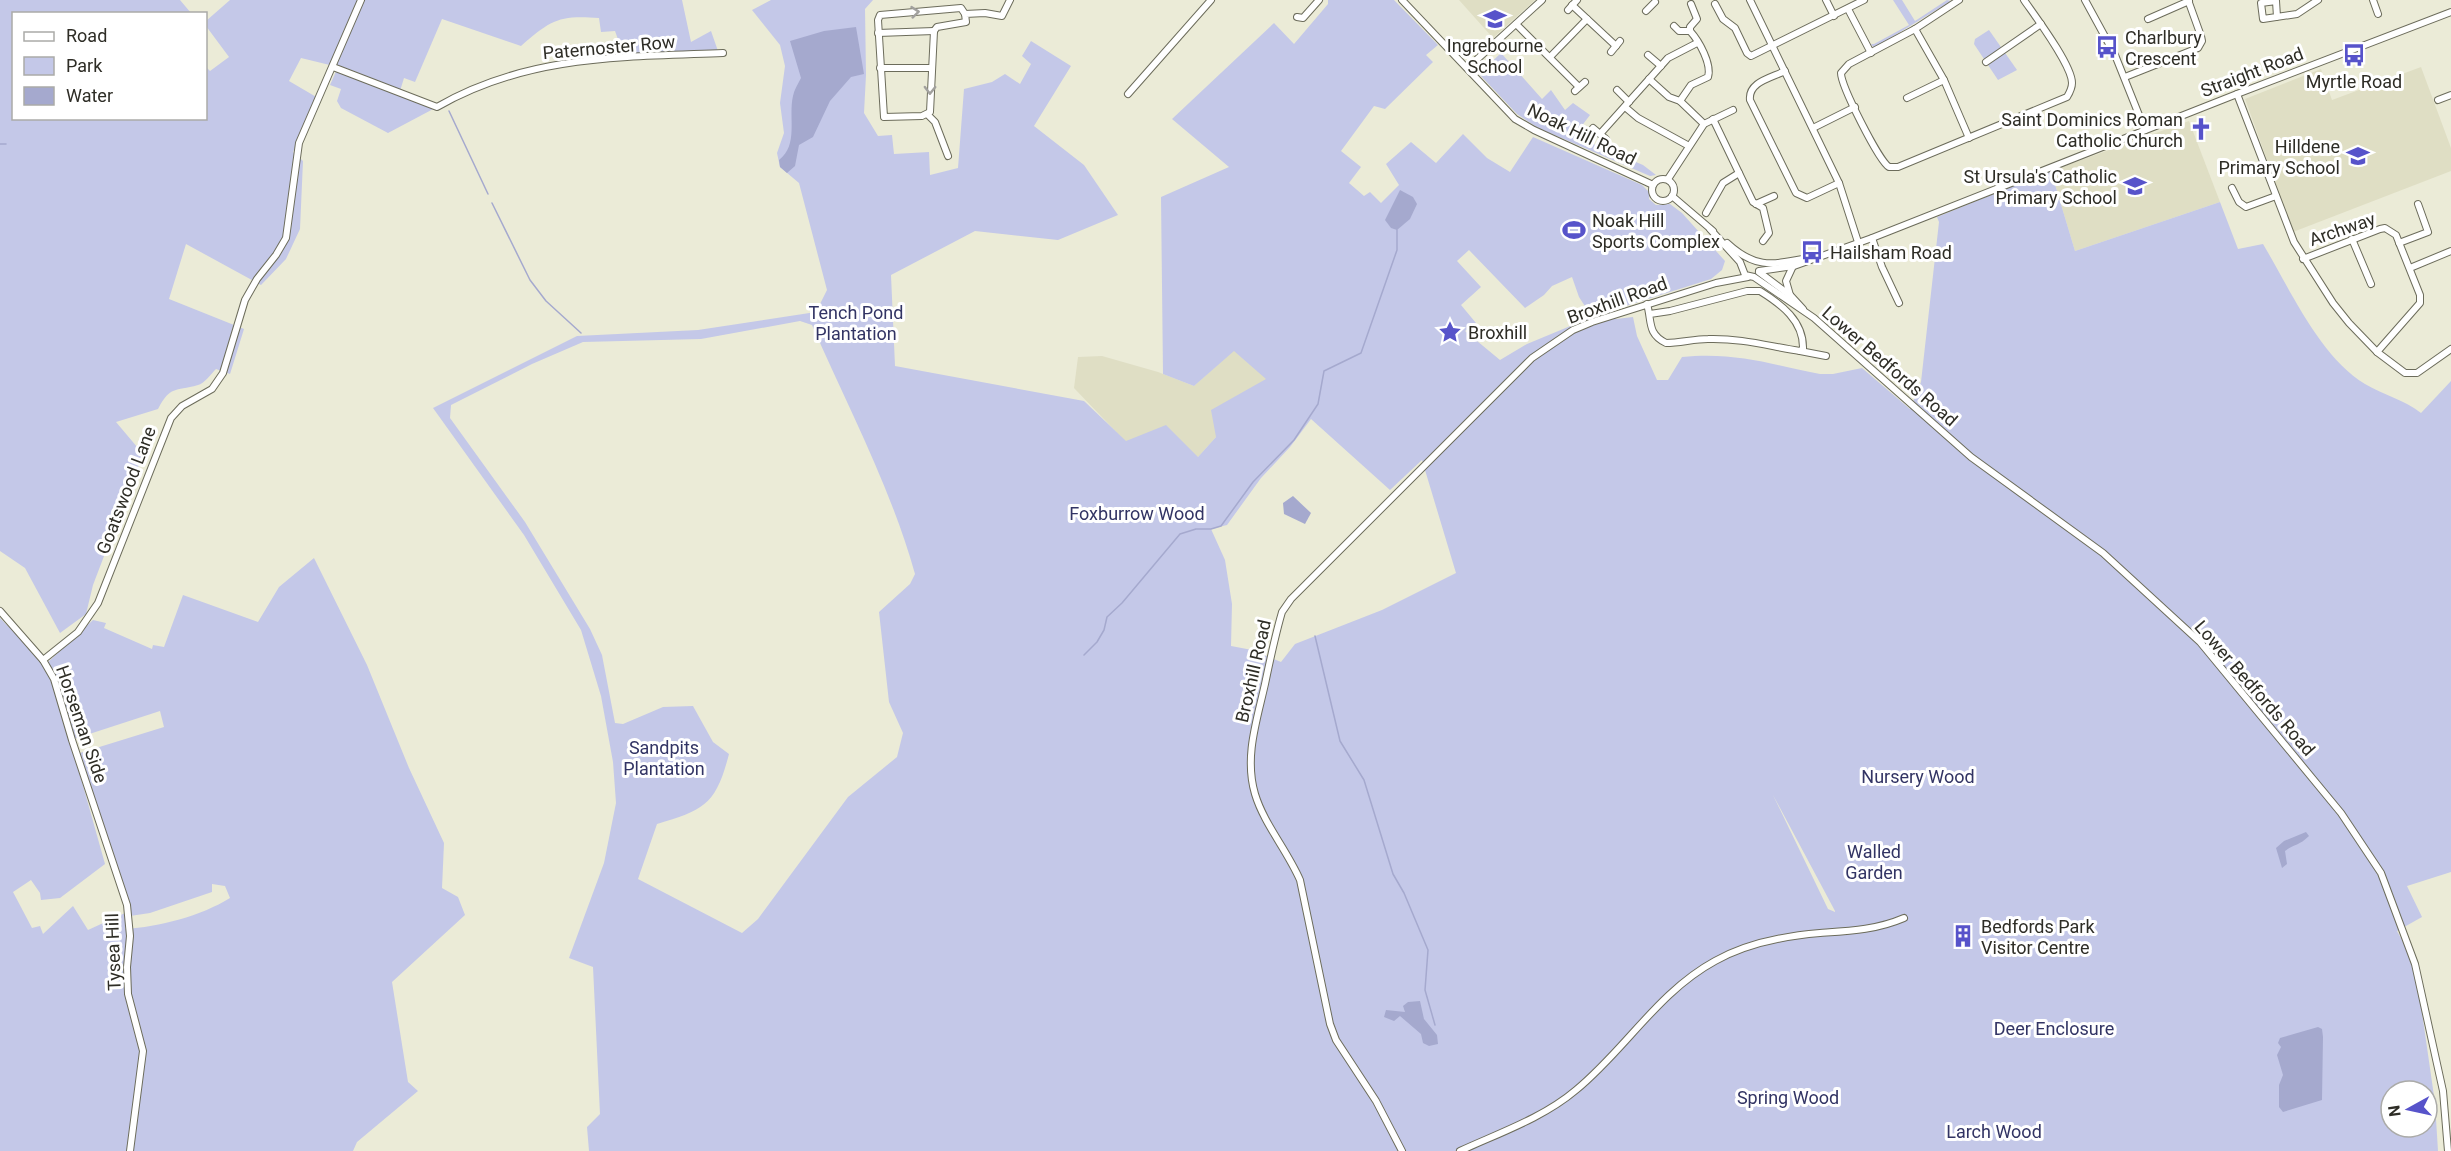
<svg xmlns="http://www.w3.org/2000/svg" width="2451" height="1151" viewBox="0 0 2451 1151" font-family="Roboto,sans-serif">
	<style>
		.built { fill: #dfdec4 }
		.green { fill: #c4c8e8; fill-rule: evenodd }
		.water { fill: #a5a9ce }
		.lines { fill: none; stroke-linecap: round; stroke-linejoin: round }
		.stream { stroke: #a5a9ce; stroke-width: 1.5 }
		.minor-casing { stroke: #6c6c5b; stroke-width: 8 }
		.minor { stroke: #fff; stroke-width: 6 }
		.oneway { stroke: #a1a09d }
		.labels { text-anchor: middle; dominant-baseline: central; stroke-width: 6; stroke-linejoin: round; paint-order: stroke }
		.poi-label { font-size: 18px; fill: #2e2d26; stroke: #fff; text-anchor: start }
		.street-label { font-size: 18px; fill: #2e2d26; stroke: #fff }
		.park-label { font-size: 18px; fill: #323464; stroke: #fff }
	</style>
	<rect width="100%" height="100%" fill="#ebebd7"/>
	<g class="built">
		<polygon points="1459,0 1535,0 1493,38"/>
		<polygon points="2421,67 2451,148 2451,171 2293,232 2245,99 2321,69 2332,100"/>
		<polygon points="2189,121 2220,202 2075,251 2051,171"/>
		<polygon points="1234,350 1268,379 1198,457 1126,442 1074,388 1078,357 1102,356 1158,372 1194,386"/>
	</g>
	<g class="green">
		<path d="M0,0H180L191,13L14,14V118H206V67L210,71L229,57L206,26V21L230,0H682L691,42L711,31L718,51L624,56L615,31L601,32L599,18C558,15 551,20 521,46L442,19L415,82L404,78L400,91L437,107L388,133L341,108L337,101L341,89L330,85L338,67L301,58L289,81L318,98L293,152L303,161L300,229L286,259L261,285L186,244L169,299L244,329L230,374L216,369C211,374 204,384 198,385C174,392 171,385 158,409L116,422L143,454L93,585L86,614L60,633L25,568L0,551Z"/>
		<path d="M771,0H873L865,9L866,75L864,113L878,136L892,135L894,154L929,152L930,175L958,168L964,89L992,82L1005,74L1020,84L1031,64L1022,56L1031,41L1071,66L1034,126L1084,165L1118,215L1058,240L975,231L891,275L895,366L1084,401L1126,441L1166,425L1198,457L1216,437L1211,410L1266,379L1234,351L1194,386L1163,374L1161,197L1229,167L1172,119L1274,23L1294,44L1328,4V0H1394L1438,45L1426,55L1433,62L1385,109L1374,106L1341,151L1361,167L1349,183L1364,196L1370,192L1381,203L1399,185L1386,164L1411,142L1436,163L1463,134L1487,158L1510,172L1533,137L1642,185L1650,193L1649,199L1656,205L1670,204L1682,213L1725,261L1722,270L1711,279L1613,310L1616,319L1633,317L1637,336L1657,380H1668L1682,357C1736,352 1769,364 1820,374H1833L1862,368L1910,409L1921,382L1939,222L1937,217L2051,171L2075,251L2220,202L2238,249L2263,244C2290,289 2319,356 2365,384C2383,395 2405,400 2421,413L2451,381V872L2407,886L2422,917L2397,931L2415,964L2435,1103L2438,1151H589L587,1127L600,1114L593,967L569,958L604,863L616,803L613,762L601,696L581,630L524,535L433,408L577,336L698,330L816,312L827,290L799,183L780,167L777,153L784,133L780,103L785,66L780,45L752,10ZM1469,250L1525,308L1544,295L1552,286L1572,277L1579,297L1592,317L1527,344L1500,360L1465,331L1476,323L1461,305L1481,287L1457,261ZM800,321L812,325C848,407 891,488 915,574L910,584L879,612L889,702L903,733L897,757L848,797L758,919L742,933L638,879L657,824C705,810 716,804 729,754L713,742L693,706L663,707L623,724L615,723L602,655L590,629L525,522L450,418L451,405L532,364L583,342L701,339ZM1311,419L1390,490L1422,460L1456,573L1382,610L1295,644L1281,662L1252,650L1231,646L1232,604L1225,560L1211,529L1227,525L1261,478L1290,447ZM1773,795L1835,911V912L1828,909ZM2391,1091H2427V1127H2391Z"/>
		<polygon points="1893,0 1902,0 1915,21 1947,0 1951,1 1874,48 1871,44 1874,44 1909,25"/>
		<polygon points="1989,30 2017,70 1998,80 1974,44 1975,39"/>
		<polygon points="1501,53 1542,99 1551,90 1565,110 1573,103 1590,115 1574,136 1643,165 1656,175 1650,176 1538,128 1517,114 1479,74"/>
		<path d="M314,558L367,665L409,768L444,843L442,888L458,897L465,915L392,982L408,1082L418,1091L357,1142L353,1151H0V618L43,662L54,682L105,864L60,898L41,900L40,893L31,880L13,892L32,928L40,926L43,934L73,906L88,930L125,913V929C159,927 201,916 230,898L225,886L212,884V892L150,913L130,916V905L113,860L80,753L164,727L160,711L74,739L56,679L47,663L93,620L106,623L104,628L152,649L153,645L164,647L183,595L258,622L279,587Z"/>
	</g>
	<g class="water">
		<path d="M856,27L864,74L851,77L830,101L813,137L799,145L795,166L787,173L780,167L779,160C799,145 788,117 793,96C794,90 798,84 801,78L790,41L824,31Z"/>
		<polygon points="1400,190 1413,197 1417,204 1410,219 1397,230 1391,228 1385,220"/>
		<polygon points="1293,496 1311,513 1305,524 1284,514 1283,503"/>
		<path d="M2306,832L2309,836C2299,846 2294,844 2285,851L2287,864L2282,868L2276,848L2284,841Z"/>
		<polygon points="1420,1001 1424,1019 1437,1035 1438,1044 1429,1046 1423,1043 1421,1034 1400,1016 1394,1021 1384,1017 1386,1010 1405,1012 1403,1006 1408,1002"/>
		<polygon points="2318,1027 2322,1029 2323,1037 2322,1100 2283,1112 2279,1107 2279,1085 2283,1075 2277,1055 2281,1047 2278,1043 2280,1038"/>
	</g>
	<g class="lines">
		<g class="stream">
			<polyline points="449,111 488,194"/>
			<polyline points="0,144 6,144"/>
			<polyline points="492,203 530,280 546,301 581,333"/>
			<polyline points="1315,636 1340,741 1364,780 1393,874 1404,893 1428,950 1425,990 1435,1025"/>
			<polyline points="1084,655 1097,642 1104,630 1107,617 1122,603 1180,534 1196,529 1211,529 1221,526 1253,482 1294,440 1318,404 1324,371 1361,353 1397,250 1397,230"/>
		</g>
		<g class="minor-casing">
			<g id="minor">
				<polyline points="1402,0 1515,119 1534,130 1653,185"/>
				<polyline points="1750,0 1839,183 1858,242"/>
				<polyline points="1826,0 1834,16"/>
				<path d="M1959,0L1915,29L1849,64L1841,73C1841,86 1879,161 1889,167H1898L2067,97C2070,92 2072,88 2072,83C2072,65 2035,16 2024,0"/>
				<polyline points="2085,0 2115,55 2145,130"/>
				<polyline points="2373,0 2378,14"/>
				<polyline points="1715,4 1723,19 1735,28 1747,53 1751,56 1864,0"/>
				<polyline points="1572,5 1616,46"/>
				<polyline points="1848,9 1871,53"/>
				<polyline points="1568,10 1577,0"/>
				<polyline points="1646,11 1655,2"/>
				<polyline points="1297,17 1303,18 1319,0"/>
				<polyline points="2277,17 2276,1 2261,3 2263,19 2297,14 2318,0"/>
				<polyline points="2148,19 2189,1"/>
				<polyline points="1516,24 1579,87"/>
				<polyline points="1674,26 1679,31 1690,31"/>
				<polyline points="1915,29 1944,80 1969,138"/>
				<polyline points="934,31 930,112 922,116 884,117 878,20 880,15 961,8 965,14"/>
				<polyline points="934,31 937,27 966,22 965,14 985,13 1002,16 1010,0"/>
				<polyline points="878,33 934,31"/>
				<polyline points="1611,52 1620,41"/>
				<polyline points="1648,55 1661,66"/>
				<polyline points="1550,57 1587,19"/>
				<polyline points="1986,62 2041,24"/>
				<polyline points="1473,63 1542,0"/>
				<path d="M333,67L437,107C527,55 622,57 723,53"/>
				<polyline points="880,68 931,68"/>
				<path d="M1785,71C1771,78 1748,82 1750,100L1796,193L1807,198L1839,183"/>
				<polyline points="2125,77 2198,48 2202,41 2201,36 2188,0"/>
				<polyline points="1649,79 1669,97 1680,101 1704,124"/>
				<polyline points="1617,90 1629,102"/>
				<polyline points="1575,91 1585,82"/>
				<polyline points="1128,94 1211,0"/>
				<polyline points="2237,94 2294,242 2333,303 2349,323 2377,352 2405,373 2417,373 2451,349"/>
				<polyline points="1907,98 1944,80"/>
				<polyline points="2438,100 2451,95"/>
				<path d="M1680,101L1691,85L1708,77C1712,64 1699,41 1690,31V27L1697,19L1691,4"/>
				<polyline points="1625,107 1638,118 1689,146"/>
				<polyline points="928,115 935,122 948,156"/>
				<polyline points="1713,119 1753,202 1763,208 1769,233 1763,241"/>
				<polyline points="1593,128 1600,134"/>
				<polyline points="1813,128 1855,107"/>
				<polyline points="1606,139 1600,134 1668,58 1697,43"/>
				<circle cx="1663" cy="190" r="11"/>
				<polyline points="1668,179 1704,124 1733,110"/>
				<polyline points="2232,188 2239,202 2246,207 2276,196"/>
				<polyline points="1672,196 1713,231"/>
				<polyline points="1756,204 1774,196"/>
				<polyline points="1706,213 1723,183 1739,173"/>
				<polyline points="1710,229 1740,262 1745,275 1754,277 1814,318 1971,457 2103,553 2200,642 2341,813 2381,873 2415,964 2443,1091 2448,1151"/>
				<polyline points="1872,238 1882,267 1899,303"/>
				<polyline points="2352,239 2371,284"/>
				<path d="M1727,243C1754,268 1770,265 1803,259"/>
				<polyline points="2399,243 2428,232 2418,204"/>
				<polyline points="2303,259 2380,229 2385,228 2396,235 2420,295 2420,303 2377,352"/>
				<polyline points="2410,268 2451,251"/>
				<polyline points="1759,271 1794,266 1872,238 2237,94 2451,12"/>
				<polyline points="1759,272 1791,296 1803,309"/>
				<polyline points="1790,295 1786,281 1793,266"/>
				<path d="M1647,304C1652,321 1647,334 1666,343C1680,343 1694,339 1708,339C1741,338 1768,346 1800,351L1803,349C1804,321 1781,304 1760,291H1747L1670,311L1650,314"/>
				<polyline points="1800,351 1826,356"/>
				<polyline points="0,611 43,660 54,679 72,740 127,905 130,936 127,967 128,994 143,1051 130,1151"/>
				<polyline points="43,660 78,632 98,603 171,418 182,406 212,389 223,373 245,300 257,279 276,255 286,238 299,143 361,0"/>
				<path d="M1402,1151L1376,1101L1336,1040L1330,1024L1300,880C1287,850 1264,824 1255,794C1244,757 1257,720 1265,684C1270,660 1275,636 1282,612L1291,599L1532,358L1573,330L1592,322L1716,283L1748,277"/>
				<path d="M1460,1151C1499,1133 1543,1118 1576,1090C1625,1050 1658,992 1715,961C1747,943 1784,936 1820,933C1849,931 1876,930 1904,918"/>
			</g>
		</g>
		<use href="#minor" class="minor"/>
	</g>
	<defs><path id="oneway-chevron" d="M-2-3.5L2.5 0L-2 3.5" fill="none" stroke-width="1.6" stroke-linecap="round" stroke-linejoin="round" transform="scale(1.5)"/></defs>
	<g class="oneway">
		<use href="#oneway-chevron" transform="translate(915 12) rotate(-6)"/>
		<use href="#oneway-chevron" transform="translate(930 90) rotate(91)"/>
	</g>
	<defs>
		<g id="school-bare" transform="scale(1.8)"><path d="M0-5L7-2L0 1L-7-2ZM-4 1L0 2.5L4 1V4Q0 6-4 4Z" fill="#5753ca" stroke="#fff" stroke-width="2.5" paint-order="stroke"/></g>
		<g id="bus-bare" transform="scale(1.8)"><path d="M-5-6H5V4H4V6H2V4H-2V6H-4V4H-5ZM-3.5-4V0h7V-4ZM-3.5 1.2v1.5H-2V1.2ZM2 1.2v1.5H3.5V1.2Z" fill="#5753ca" stroke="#fff" stroke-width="2.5" paint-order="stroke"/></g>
		<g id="church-bare" transform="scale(1.8)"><path d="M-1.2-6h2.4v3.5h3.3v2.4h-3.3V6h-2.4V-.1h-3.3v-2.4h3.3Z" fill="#5753ca" stroke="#fff" stroke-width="2.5" paint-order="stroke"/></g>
		<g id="stadium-bare" transform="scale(1.8)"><path d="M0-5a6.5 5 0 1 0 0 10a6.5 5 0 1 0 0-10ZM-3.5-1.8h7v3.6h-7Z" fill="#5753ca" stroke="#fff" stroke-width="2.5" paint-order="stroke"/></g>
		<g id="sight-bare" transform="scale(1.8)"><path d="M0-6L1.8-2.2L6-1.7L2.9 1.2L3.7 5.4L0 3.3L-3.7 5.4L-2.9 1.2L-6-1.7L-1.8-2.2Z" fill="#5753ca" stroke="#fff" stroke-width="2.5" paint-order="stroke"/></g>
		<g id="building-bare" transform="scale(1.8)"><path d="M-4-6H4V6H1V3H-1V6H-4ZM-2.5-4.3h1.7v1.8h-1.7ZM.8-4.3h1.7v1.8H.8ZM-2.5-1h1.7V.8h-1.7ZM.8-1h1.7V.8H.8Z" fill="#5753ca" stroke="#fff" stroke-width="2.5" paint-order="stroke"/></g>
	</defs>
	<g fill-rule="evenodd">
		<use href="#school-bare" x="1495" y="19"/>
		<use href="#bus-bare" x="2107" y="47"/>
		<use href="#bus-bare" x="2354" y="55"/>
		<use href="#church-bare" x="2201" y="129"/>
		<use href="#school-bare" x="2358" y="156"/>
		<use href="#school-bare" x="2135" y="186"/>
		<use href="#stadium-bare" x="1574" y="230"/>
		<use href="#bus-bare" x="1812" y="252"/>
		<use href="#sight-bare" x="1450" y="332"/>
		<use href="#building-bare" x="1963" y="936"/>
	</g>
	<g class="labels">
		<g class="poi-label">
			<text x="2125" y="37">Charlbury<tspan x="2125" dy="21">Crescent</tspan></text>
			<text x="1495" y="45" text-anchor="middle">Ingrebourne<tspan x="1495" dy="21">School</tspan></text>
			<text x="2354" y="81" text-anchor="middle">Myrtle Road</text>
			<text x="2183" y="119" text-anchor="end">Saint Dominics Roman<tspan x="2183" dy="21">Catholic Church</tspan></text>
			<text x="2340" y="146" text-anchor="end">Hilldene<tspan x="2340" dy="21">Primary School</tspan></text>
			<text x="2117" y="176" text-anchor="end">St Ursula's Catholic<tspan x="2117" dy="21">Primary School</tspan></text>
			<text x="1592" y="220">Noak Hill<tspan x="1592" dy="21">Sports Complex</tspan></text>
			<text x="1830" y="252">Hailsham Road</text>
			<text x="1468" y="332">Broxhill</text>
			<text x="1981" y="926">Bedfords Park<tspan x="1981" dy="21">Visitor Centre</tspan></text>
		</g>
		<g class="street-label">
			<text transform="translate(609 47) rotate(-5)">Paternoster Row</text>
			<text transform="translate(2252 72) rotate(-21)">Straight Road</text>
			<text transform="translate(1582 134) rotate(26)">Noak Hill Road</text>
			<text transform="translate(2342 229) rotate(-19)">Archway</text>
			<text transform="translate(1617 300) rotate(-20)">Broxhill Road</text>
			<text transform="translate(1890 366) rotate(41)">Lower Bedfords Road</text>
			<text transform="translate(126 490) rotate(-69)">Goatswood Lane</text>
			<text transform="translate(1253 671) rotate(-77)">Broxhill Road</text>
			<text transform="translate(2255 688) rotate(49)">Lower Bedfords Road</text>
			<text transform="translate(82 724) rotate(71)">Horseman Side</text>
			<text transform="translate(113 952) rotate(-92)">Tysea Hill</text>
		</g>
		<g class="park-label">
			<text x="856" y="312">Tench Pond<tspan x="856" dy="21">Plantation</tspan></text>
			<text x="1137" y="513">Foxburrow Wood</text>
			<text x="664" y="747">Sandpits<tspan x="664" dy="21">Plantation</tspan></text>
			<text x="1918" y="776">Nursery Wood</text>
			<text x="1874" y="851">Walled<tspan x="1874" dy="21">Garden</tspan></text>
			<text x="2054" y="1028">Deer Enclosure</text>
			<text x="1788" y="1097">Spring Wood</text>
			<text x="1994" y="1131">Larch Wood</text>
		</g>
	</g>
	<rect x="12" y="12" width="195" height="108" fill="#ffffff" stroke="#ababa8" stroke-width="1.5"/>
	<rect x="24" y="32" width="30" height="9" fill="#ffffff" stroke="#ababa8" stroke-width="1.5"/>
	<text x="66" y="42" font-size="18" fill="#2e2d26">Road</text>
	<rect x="24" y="57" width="30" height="18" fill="#c4c8e8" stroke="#ababa8" stroke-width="1.5"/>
	<text x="66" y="72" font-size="18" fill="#2e2d26">Park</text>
	<rect x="24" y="87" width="30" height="18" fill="#a5a9ce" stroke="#ababa8" stroke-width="1.5"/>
	<text x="66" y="102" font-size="18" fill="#2e2d26">Water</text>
	<g transform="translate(2409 1109) rotate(262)"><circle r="28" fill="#ffffff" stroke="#ababa8" stroke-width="1.5"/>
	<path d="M0-4.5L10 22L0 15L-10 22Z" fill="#5753ca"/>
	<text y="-9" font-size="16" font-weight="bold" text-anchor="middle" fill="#2e2d26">N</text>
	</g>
</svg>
